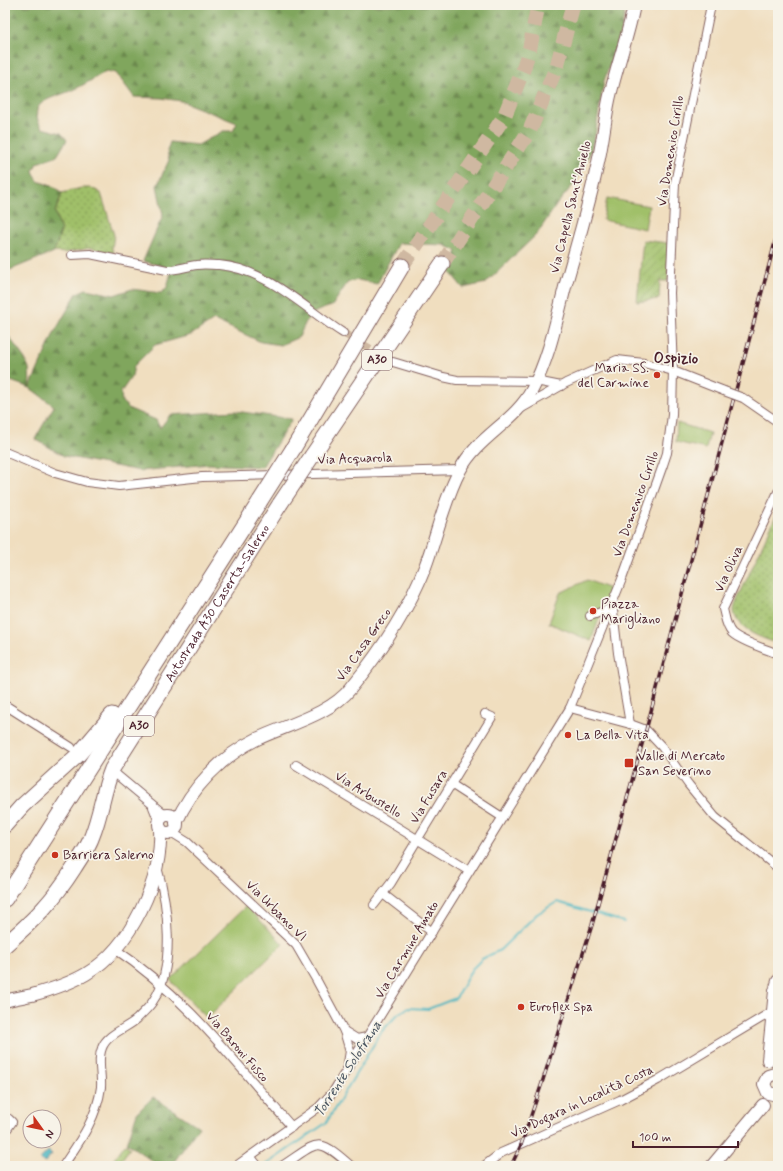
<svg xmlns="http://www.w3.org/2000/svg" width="783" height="1171" viewBox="0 0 783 1171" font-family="Mynerve,sans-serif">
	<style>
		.grass { fill: url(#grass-dots); stroke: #75704a }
		.forest { fill: url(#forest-firs); stroke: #656244 }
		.park { fill: #a0c069; stroke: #75704a }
		.garden { fill: url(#garden-furrows); stroke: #75704a }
		.water { fill: #48b6c1; stroke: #496a76 }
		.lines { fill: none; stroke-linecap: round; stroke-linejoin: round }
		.stream { stroke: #48b6c1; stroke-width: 2 }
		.minor-tunnel { stroke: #cfb8a1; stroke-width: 8; stroke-dasharray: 8 4; stroke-linecap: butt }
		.motorway-tunnel { stroke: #cfb8a1; stroke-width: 15; stroke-dasharray: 15 8; stroke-linecap: butt }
		.minor-casing { stroke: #84625f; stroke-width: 10 }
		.secondary-casing { stroke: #84625f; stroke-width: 14 }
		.motorway-casing { stroke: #84625f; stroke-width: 17 }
		.minor { stroke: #fff; stroke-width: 8 }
		.secondary { stroke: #fff; stroke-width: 12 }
		.motorway { stroke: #fff; stroke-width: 15 }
		.rail-casing { stroke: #4a1f2b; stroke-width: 3.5 }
		.rail { stroke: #f7f3e8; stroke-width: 2; stroke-dasharray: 6; stroke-linecap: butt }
		.minor-bridge-casing { stroke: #84625f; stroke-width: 10; stroke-linecap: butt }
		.motorway-bridge-casing { stroke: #84625f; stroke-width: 17; stroke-linecap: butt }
		.minor-bridge { stroke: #fff; stroke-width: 8 }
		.motorway-bridge { stroke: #fff; stroke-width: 15 }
		.poi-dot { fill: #c8321e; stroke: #f7f3e8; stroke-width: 1.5 }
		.labels { text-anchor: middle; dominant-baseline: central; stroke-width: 3.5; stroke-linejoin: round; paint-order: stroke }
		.shield { fill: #f7f3e8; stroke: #7e5f64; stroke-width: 1 }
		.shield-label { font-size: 12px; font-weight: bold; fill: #4a1f2b }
		.street-label { font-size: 13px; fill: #4a1f2b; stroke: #f7f3e8 }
		.poi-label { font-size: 13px; fill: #4a1f2b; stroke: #f7f3e8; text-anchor: start }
		.water-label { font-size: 14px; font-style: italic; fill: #495460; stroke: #f7f3e8 }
		.quarter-label { font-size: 15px; font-weight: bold; fill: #4a1f2b; stroke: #f7f3e8 }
	</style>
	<defs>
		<pattern id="grass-dots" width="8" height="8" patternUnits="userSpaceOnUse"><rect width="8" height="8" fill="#a0c069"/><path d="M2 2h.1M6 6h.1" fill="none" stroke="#849b57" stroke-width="1.8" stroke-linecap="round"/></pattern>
		<pattern id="forest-firs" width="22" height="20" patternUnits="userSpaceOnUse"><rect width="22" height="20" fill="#80a65d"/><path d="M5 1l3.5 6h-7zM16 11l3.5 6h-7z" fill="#6b874d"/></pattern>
		<pattern id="garden-furrows" width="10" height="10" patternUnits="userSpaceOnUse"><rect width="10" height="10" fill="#a0c069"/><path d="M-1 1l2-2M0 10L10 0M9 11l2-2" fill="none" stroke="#849b57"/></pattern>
	</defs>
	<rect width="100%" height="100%" fill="#f7f3e8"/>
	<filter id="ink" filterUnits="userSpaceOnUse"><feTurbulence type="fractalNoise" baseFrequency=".025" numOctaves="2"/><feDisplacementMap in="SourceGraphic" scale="8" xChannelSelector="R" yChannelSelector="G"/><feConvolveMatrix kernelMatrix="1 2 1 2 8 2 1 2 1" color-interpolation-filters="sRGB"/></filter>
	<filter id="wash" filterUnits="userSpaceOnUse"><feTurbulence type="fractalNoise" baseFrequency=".012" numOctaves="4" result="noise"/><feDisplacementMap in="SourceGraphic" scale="16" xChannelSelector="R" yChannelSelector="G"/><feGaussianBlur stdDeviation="0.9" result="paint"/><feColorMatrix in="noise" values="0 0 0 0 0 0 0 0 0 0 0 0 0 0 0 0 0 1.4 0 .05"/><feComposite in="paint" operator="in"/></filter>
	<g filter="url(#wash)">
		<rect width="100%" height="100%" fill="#f0debf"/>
		<g class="grass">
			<polygon points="81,188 92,188 101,193 114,235 112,249 114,253 90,248 65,253 54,252 61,231 55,212 62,193"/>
			<path d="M778,511V644C762,637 737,632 734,611C734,607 737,600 739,596Z"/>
		</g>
		<g class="forest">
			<path d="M5,5H626L621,34L604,81L595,135L589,156L574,184L557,204L537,234L486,283L463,288L449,271L457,251L444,245L399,243L377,284L358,280L348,282L332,306C308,313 309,315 299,337L281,345L261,342L214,320L191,335L155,345L134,366L132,376L121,392L122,402L130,409L156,420L160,428L170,415L235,411L292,419L262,467L209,464L140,471L64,456L35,439L54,406L30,388L5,379V331L25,359L29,368L30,387L54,333L77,293L86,289L114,295L132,289L161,293L167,287L172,269L143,261L163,215L157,186L169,160L167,151L170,142L198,145L223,131H233L237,123L181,101L161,98L134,97L116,73L106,71C95,78 83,86 70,91C52,99 25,101 42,128L61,133L67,140L57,156L37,163L33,171L38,181L55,187L62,193L55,212L61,231L54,252L5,272Z"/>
			<polygon points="153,1097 199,1127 171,1166 159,1166 127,1143 137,1113"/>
		</g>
		<g class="park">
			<polygon points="607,198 649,206 645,229 603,220"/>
			<polygon points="677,423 710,433 706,449 676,442"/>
			<polygon points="587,580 610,589 591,641 549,623 560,593"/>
			<polygon points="246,906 283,944 207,1018 170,980"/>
			<polygon points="125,1144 130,1148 117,1166 109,1166"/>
		</g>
		<polygon class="garden" points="643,240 668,243 668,281 660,281 659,299 637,302"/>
		<polygon class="water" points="48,1151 52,1154 44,1163 40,1159"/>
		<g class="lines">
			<polyline class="stream" points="264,1166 326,1123 382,1031 399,1013 408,1008 428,1009 456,998 472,969 482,959 500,950 537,914 557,902 624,922"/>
		</g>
	</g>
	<g filter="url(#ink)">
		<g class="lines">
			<polyline class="minor-tunnel" points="343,333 393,362"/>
			<g class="motorway-tunnel">
				<polyline points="442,264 530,130 557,66 573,5"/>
				<polyline points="402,266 504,117 523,70 530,47 538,5"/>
			</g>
			<g class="minor-casing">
				<g id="minor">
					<path d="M72,255L90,254L167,270C178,270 187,266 197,265C204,264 212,265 219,265C267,269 304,308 343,333"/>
					<polyline points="393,362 443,377 457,380 536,381 561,386"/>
					<polyline points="743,398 778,422"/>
					<polyline points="522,408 566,383 617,360 644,363 673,371 724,391"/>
					<polyline points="5,452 55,473 87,482 119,486 202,477 460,470"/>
					<path d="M778,492L723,609C725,616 726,627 732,633C744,643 764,648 778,654"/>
					<polyline points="612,602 618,653 630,724"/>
					<polyline points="590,616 609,609"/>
					<polyline points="5,705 71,747"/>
					<polyline points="570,708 630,724 646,730 662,747 688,784 715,817 778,868"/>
					<polyline points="296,765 469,871"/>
					<polyline points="117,775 165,815"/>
					<polyline points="451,784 502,817"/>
					<polyline points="153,807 159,822"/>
					<polyline points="171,832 187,842 296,945 317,981 344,1031 350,1051 348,1063"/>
					<polyline points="383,894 432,932"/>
					<polyline points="374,905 391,883 492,717 485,714"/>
					<path d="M115,949C186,996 236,1064 292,1127"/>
					<polyline points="344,1031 357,1039 367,1037"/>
					<polyline points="5,1132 12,1122 9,1119"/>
					<polyline points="250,1156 258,1166"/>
					<path d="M63,1166C80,1141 97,1118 101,1087C102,1074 97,1060 102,1048C107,1034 127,1028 137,1019C142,1013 149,1008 153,1001C176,968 168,904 157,867"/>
					<polyline points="236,1166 319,1107 333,1092 570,708 622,579 663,465 667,453 672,415 673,371 670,293 675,183 711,5"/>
					<path d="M282,1166C319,1142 316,1135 351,1166"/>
					<polyline points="484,1166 501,1153 620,1100 658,1080 773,1011"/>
				</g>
			</g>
			<g class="secondary-casing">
				<g id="secondary">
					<circle cx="168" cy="824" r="9"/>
					<path d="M176,823C191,788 222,756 257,739C286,725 330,715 351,688C381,651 408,611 425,567C437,535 444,500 460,470C477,437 515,422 532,390C549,358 556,322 565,287C577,244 590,202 599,158C603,139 605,119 609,100C616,68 628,37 634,5"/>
					<path d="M5,1001C14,998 23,997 32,995C50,990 69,984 86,974C131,947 163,879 160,828"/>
					<polyline points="768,1060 775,991 778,981"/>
					<polyline points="778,1073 768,1076 764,1084 768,1093 778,1095"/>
					<polyline points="712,1166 763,1105"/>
				</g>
			</g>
			<g class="motorway-casing">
				<g id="motorway">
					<polyline points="293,449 402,266"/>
					<polyline points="312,456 442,264"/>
					<polyline points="5,825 22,806 79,754 112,715"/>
					<polyline points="5,899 260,501"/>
					<path id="s1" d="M5,945C34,920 53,901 74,868C80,858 88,848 92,836C101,814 103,791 112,769L280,504"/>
				</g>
			</g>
			<use href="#minor" class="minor"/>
			<use href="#secondary" class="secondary"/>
			<use href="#motorway" class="motorway"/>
			<g class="rail-casing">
				<polyline id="rail" points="511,1166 521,1145 542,1083 592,925 646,730 778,231"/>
			</g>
			<use href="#rail" class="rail"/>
			<g class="minor-bridge-casing">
				<polyline id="minor-bridge" points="724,391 743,398"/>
			</g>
			<g class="motorway-bridge-casing">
				<g id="motorway-bridge">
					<polyline points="260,501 293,449"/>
					<polyline points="280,504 312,456"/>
				</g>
			</g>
			<use href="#minor-bridge" class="minor-bridge"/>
			<use href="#motorway-bridge" class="motorway-bridge"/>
		</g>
	</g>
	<g class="poi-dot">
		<circle cx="657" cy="375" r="4"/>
		<circle cx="593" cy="611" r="4"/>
		<circle cx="568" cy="735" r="4"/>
		<rect x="624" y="758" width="10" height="10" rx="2"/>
		<circle cx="55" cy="855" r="4"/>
		<circle cx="521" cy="1007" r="4"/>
	</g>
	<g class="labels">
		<g class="shield">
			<rect x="362" y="350" width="30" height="20" rx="3"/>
			<rect x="124" y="716" width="30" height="20" rx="3"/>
		</g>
		<g class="shield-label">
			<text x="377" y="360">A30</text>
			<text x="139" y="726">A30</text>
		</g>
		<g class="street-label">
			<text transform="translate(671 151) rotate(-81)">Via Domenico Cirillo</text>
			<text transform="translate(571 207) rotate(-76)">Via Capella Sant'Aniello</text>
			<text transform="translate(355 459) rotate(-2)">Via Acquarola</text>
			<text transform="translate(636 504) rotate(-70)">Via Domenico Cirillo</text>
			<text transform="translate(729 569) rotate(-65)">Via Oliva</text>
			<text stroke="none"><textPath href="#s1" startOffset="407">Autostrada A30 Caserta-Salerno</textPath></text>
			<text transform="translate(364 645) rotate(-55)">Via Casa Greco</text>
			<text transform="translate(368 795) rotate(32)">Via Arbustello</text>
			<text transform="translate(429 797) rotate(-59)">Via Fusara</text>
			<text transform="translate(276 911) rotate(45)">Via Urbano VI</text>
			<text transform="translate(407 950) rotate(-59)">Via Carmine Amato</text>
			<text transform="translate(237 1047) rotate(49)">Via Baroni Fusco</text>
			<text transform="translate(582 1102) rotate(-25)">Via Dogara in Località Costa</text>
		</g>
		<g class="poi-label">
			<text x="649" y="368" text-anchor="end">Maria SS.<tspan x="649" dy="15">del Carmine</tspan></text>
			<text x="601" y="604">Piazza<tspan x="601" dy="15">Marigliano</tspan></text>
			<text x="576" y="735">La Bella Vita</text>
			<text x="638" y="756">Valle di Mercato<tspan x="638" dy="15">San Severino</tspan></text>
			<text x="63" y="855">Barriera Salerno</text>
			<text x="529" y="1007">Euroflex Spa</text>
		</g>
		<g class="water-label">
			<text transform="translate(348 1069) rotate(-57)">Torrente Solofrana</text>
		</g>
		<g class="quarter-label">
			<text x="676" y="359">Ospizio</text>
		</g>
	</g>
	<rect width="783" height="1171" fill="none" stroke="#f7f3e8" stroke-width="20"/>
	<g transform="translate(42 1129) rotate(123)"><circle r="19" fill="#f7f3e8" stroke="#b29e9c"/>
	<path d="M0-3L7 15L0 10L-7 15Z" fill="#c8321e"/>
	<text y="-6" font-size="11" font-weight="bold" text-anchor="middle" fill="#4a1f2b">N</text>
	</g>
	<path d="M633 1141v6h105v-6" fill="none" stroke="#4a1f2b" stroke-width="2"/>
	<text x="639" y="1141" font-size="12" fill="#4a1f2b" stroke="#f7f3e8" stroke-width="3" paint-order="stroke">100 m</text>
</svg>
